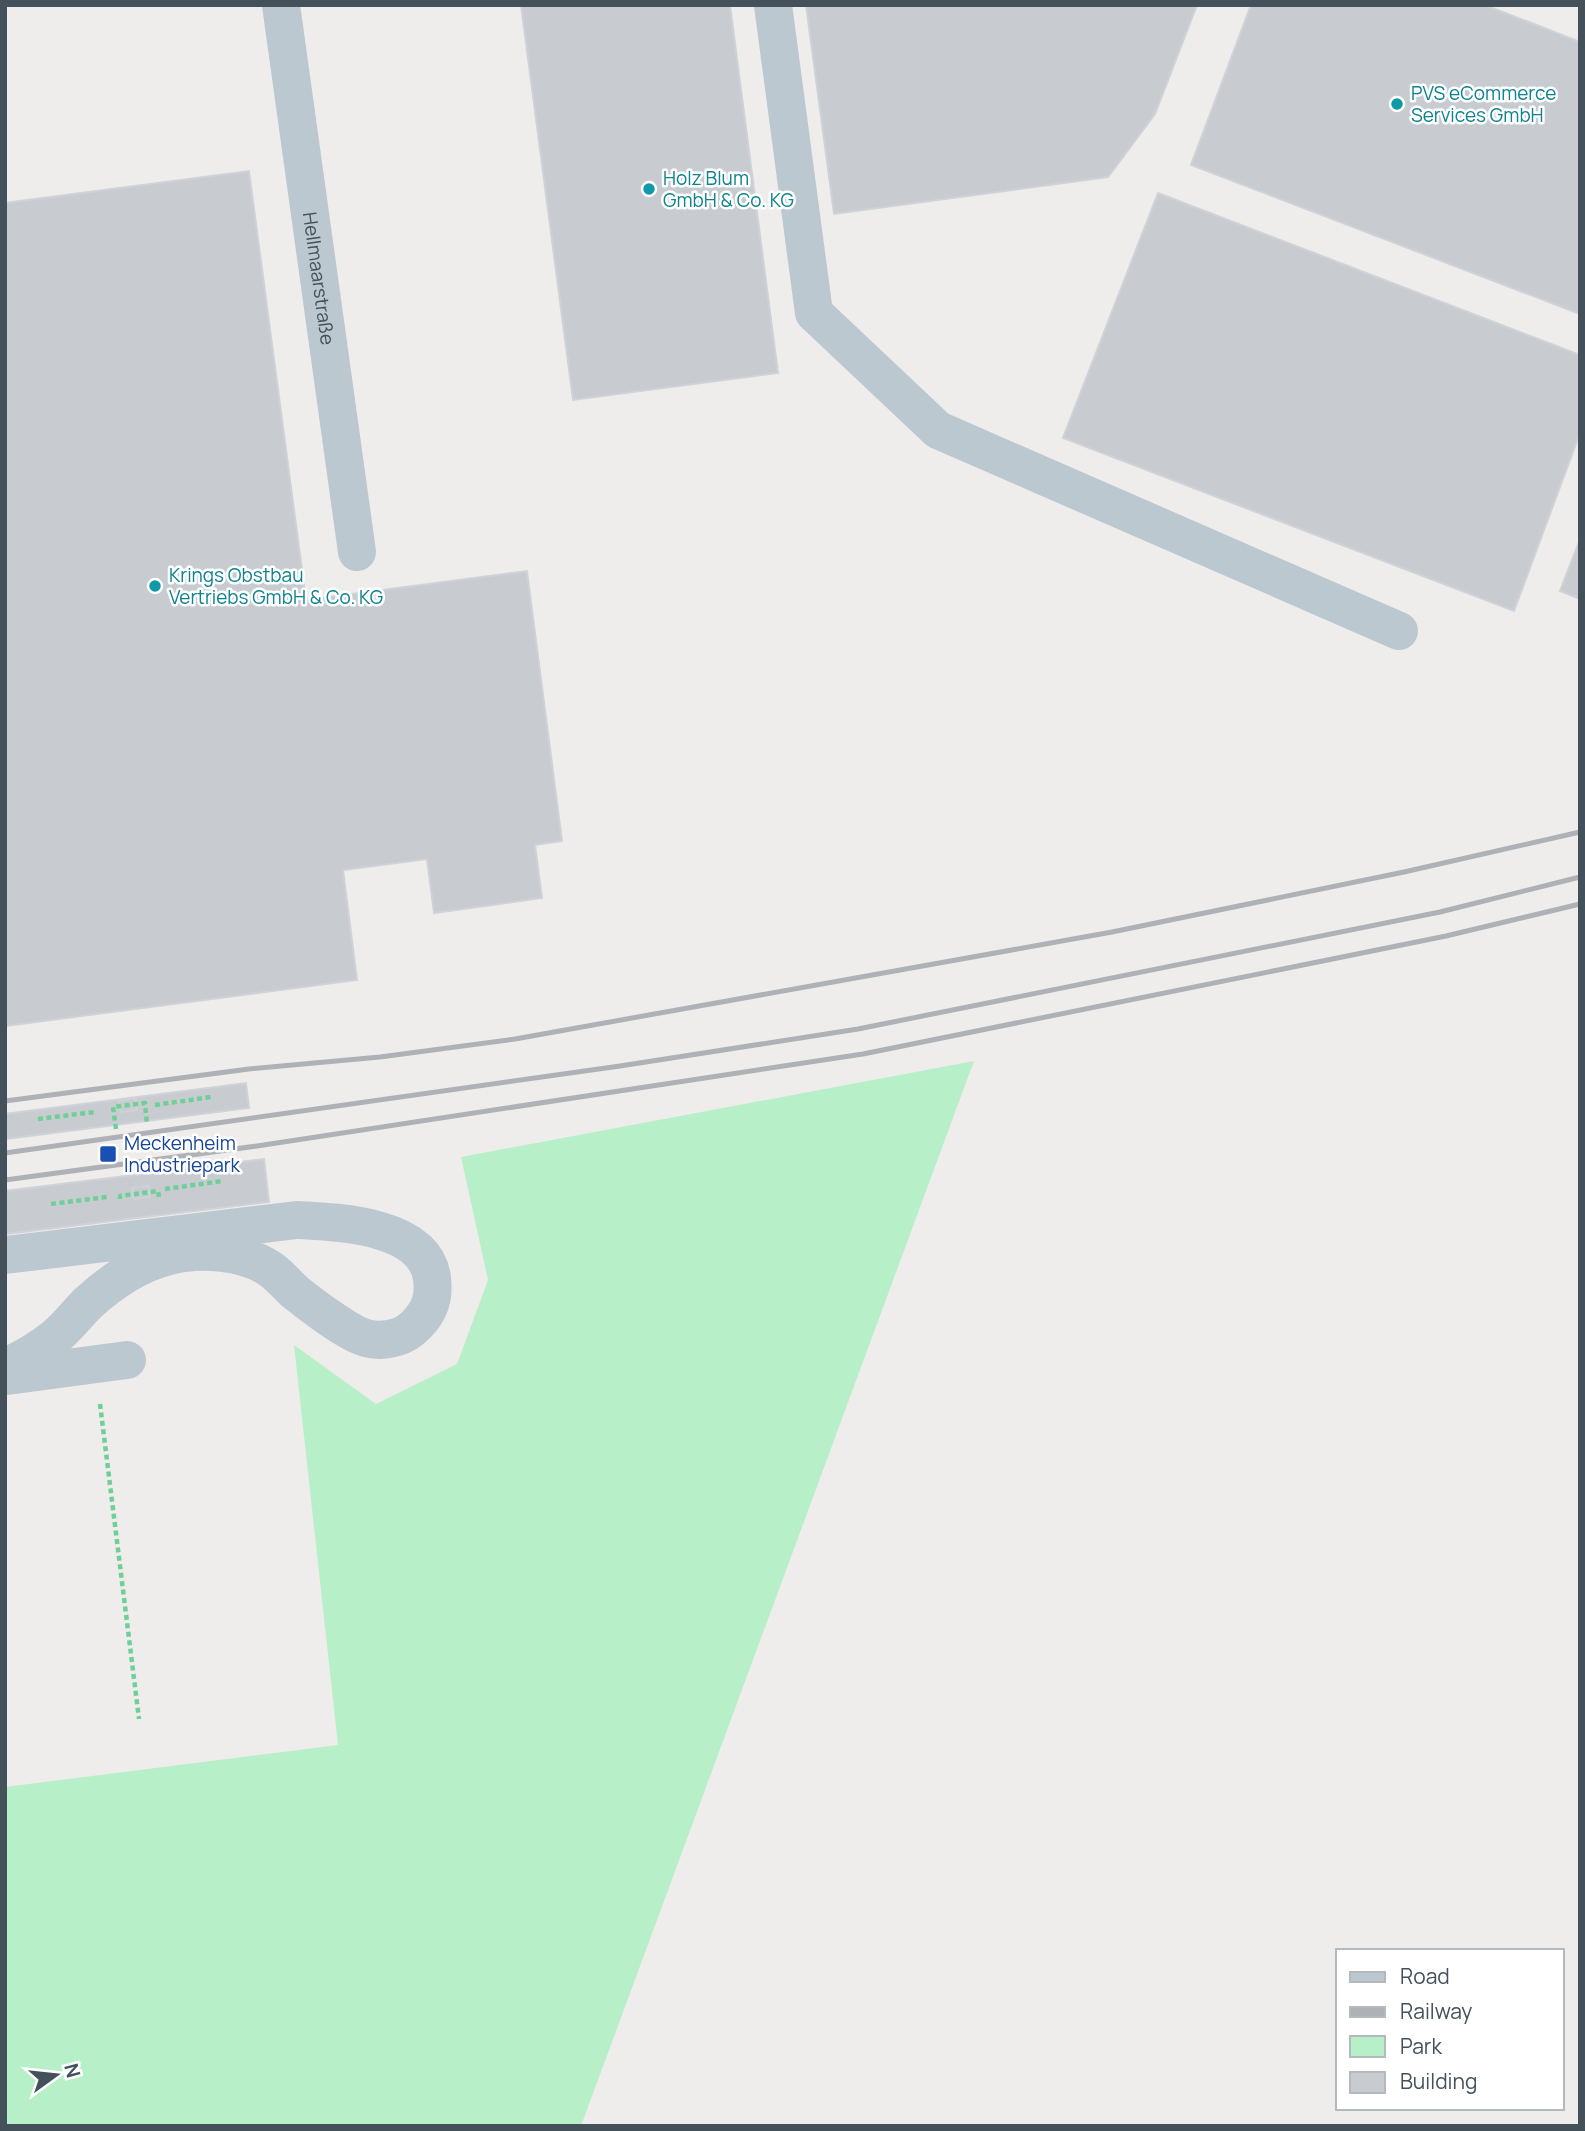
<svg xmlns="http://www.w3.org/2000/svg" width="1585" height="2131" viewBox="0 0 1585 2131" font-family="Manrope,sans-serif">
	<style>
		.green { fill: #b7f0c8 }
		.building { fill: #c8ccd1; stroke: #cfd3d8; stroke-width: 2 }
		.lines { fill: none; stroke-linecap: round; stroke-linejoin: round }
		.path { stroke: #6ecf97; stroke-width: 4.5; stroke-dasharray: 5 3.5; stroke-linecap: butt }
		.minor { stroke: #bcc8cf; stroke-width: 38 }
		.rail { stroke: #aeb2b7; stroke-width: 5 }
		.culture-dot { fill: #0f9aa8; stroke: #fff; stroke-width: 2.5 }
		.transit-dot { fill: #1a4fb4; stroke: #fff; stroke-width: 2.5 }
		.labels { text-anchor: middle; dominant-baseline: central; stroke-width: 5; stroke-linejoin: round; paint-order: stroke }
		.culture-label { font-size: 19px; fill: #0d838f; stroke: #fff; text-anchor: start }
		.street-label { font-size: 19px; fill: #44515a; stroke: #fff }
		.transit-label { font-size: 19px; fill: #164399; stroke: #fff; text-anchor: start }
	</style>
	<rect width="100%" height="100%" fill="#efecec"/>
	<polygon class="green" points="974,1061 581,2126 5,2126 5,1787 338,1745 294,1345 376,1404 457,1364 488,1280 461,1157"/>
	<g class="building">
		<polygon points="521,5 730,5 778,373 573,400"/>
		<polygon points="806,5 1197,5 1155,114 1108,177 834,214"/>
		<polygon points="1251,5 1485,5 1580,42 1580,314 1191,165"/>
		<polygon points="249,171 306,600 527,571 562,841 535,845 542,898 434,913 427,859 343,870 357,980 5,1026 5,203"/>
		<polygon points="1158,193 1580,355 1580,433 1514,611 1063,438"/>
		<polygon points="1580,539 1580,599 1560,591"/>
		<polygon points="246,1083 249,1108 5,1139 5,1114"/>
		<polygon points="135,1098 137,1110 121,1112 119,1101"/>
		<polygon points="264,1159 269,1202 5,1234 5,1191"/>
		<polygon points="149,1186 150,1197 134,1199 132,1188"/>
	</g>
	<g class="lines">
		<g class="path">
			<polyline points="155,1105 211,1097"/>
			<polyline points="38,1119 95,1112"/>
			<polyline points="116,1129 113,1107 145,1103 147,1125"/>
			<polyline points="165,1189 223,1181"/>
			<polyline points="120,1199 120,1196 158,1191 159,1197"/>
			<polyline points="51,1204 107,1197"/>
			<polyline points="100,1404 139,1719"/>
		</g>
		<g class="minor">
			<path id="s1" d="M281,5L357,552"/>
			<polyline points="773,5 814,313 938,430 1399,631"/>
			<path d="M5,1255L297,1220C338,1222 425,1225 432,1278C433,1287 433,1296 430,1304C425,1318 411,1333 397,1337C387,1340 376,1341 366,1338C349,1334 310,1304 295,1292C286,1284 278,1273 267,1267C242,1251 198,1248 169,1256C137,1264 112,1281 88,1303C77,1314 67,1327 55,1337C39,1350 23,1359 5,1367"/>
			<polyline points="7,1376 127,1360"/>
		</g>
		<g class="rail">
			<polyline points="5,1101 249,1069 380,1057 515,1039 1112,932 1404,872 1580,832"/>
			<polyline points="5,1153 620,1066 858,1029 1440,912 1580,877"/>
			<polyline points="5,1180 257,1146 863,1054 1446,936 1580,904"/>
		</g>
	</g>
	<g class="culture-dot">
		<circle cx="1397" cy="104" r="7"/>
		<circle cx="649" cy="189" r="7"/>
		<circle cx="155" cy="586" r="7"/>
	</g>
	<rect class="transit-dot" x="99" y="1145" width="18" height="18" rx="3.5"/>
	<g class="labels">
		<g class="culture-label">
			<text x="1411" y="93">PVS eCommerce<tspan x="1411" dy="22">Services GmbH</tspan></text>
			<text x="663" y="178">Holz Blum<tspan x="663" dy="22">GmbH &amp; Co. KG</tspan></text>
			<text x="169" y="575">Krings Obstbau<tspan x="169" dy="22">Vertriebs GmbH &amp; Co. KG</tspan></text>
		</g>
		<g class="street-label">
			<text stroke="none"><textPath href="#s1" startOffset="276">Hellmaarstraße</textPath></text>
		</g>
		<g class="transit-label">
			<text x="124" y="1143">Meckenheim<tspan x="124" dy="22">Industriepark</tspan></text>
		</g>
	</g>
	<rect width="1585" height="2131" fill="none" stroke="#44515a" stroke-width="14"/>
	<rect x="1336" y="1949" width="228" height="161" fill="#ffffff" stroke="#b4b9bd" stroke-width="2"/>
	<rect x="1350" y="1972" width="35" height="10" fill="#bcc8cf" stroke="#b4b9bd" stroke-width="2"/>
	<text x="1400" y="1984" font-size="21" fill="#44515a">Road</text>
	<rect x="1350" y="2007" width="35" height="10" fill="#aeb2b7" stroke="#b4b9bd" stroke-width="2"/>
	<text x="1400" y="2019" font-size="21" fill="#44515a">Railway</text>
	<rect x="1350" y="2036" width="35" height="21" fill="#b7f0c8" stroke="#b4b9bd" stroke-width="2"/>
	<text x="1400" y="2054" font-size="21" fill="#44515a">Park</text>
	<rect x="1350" y="2072" width="35" height="21" fill="#c8ccd1" stroke="#b4b9bd" stroke-width="2"/>
	<text x="1400" y="2089" font-size="21" fill="#44515a">Building</text>
	<g transform="translate(56 2075) rotate(75)" stroke="#ffffff" stroke-width="5" paint-order="stroke">
	<path d="M0-5L12 26L0 18L-12 26Z" fill="#44515a"/>
	<text y="-10" font-size="19" font-weight="bold" text-anchor="middle" fill="#44515a">N</text>
	</g>
</svg>
